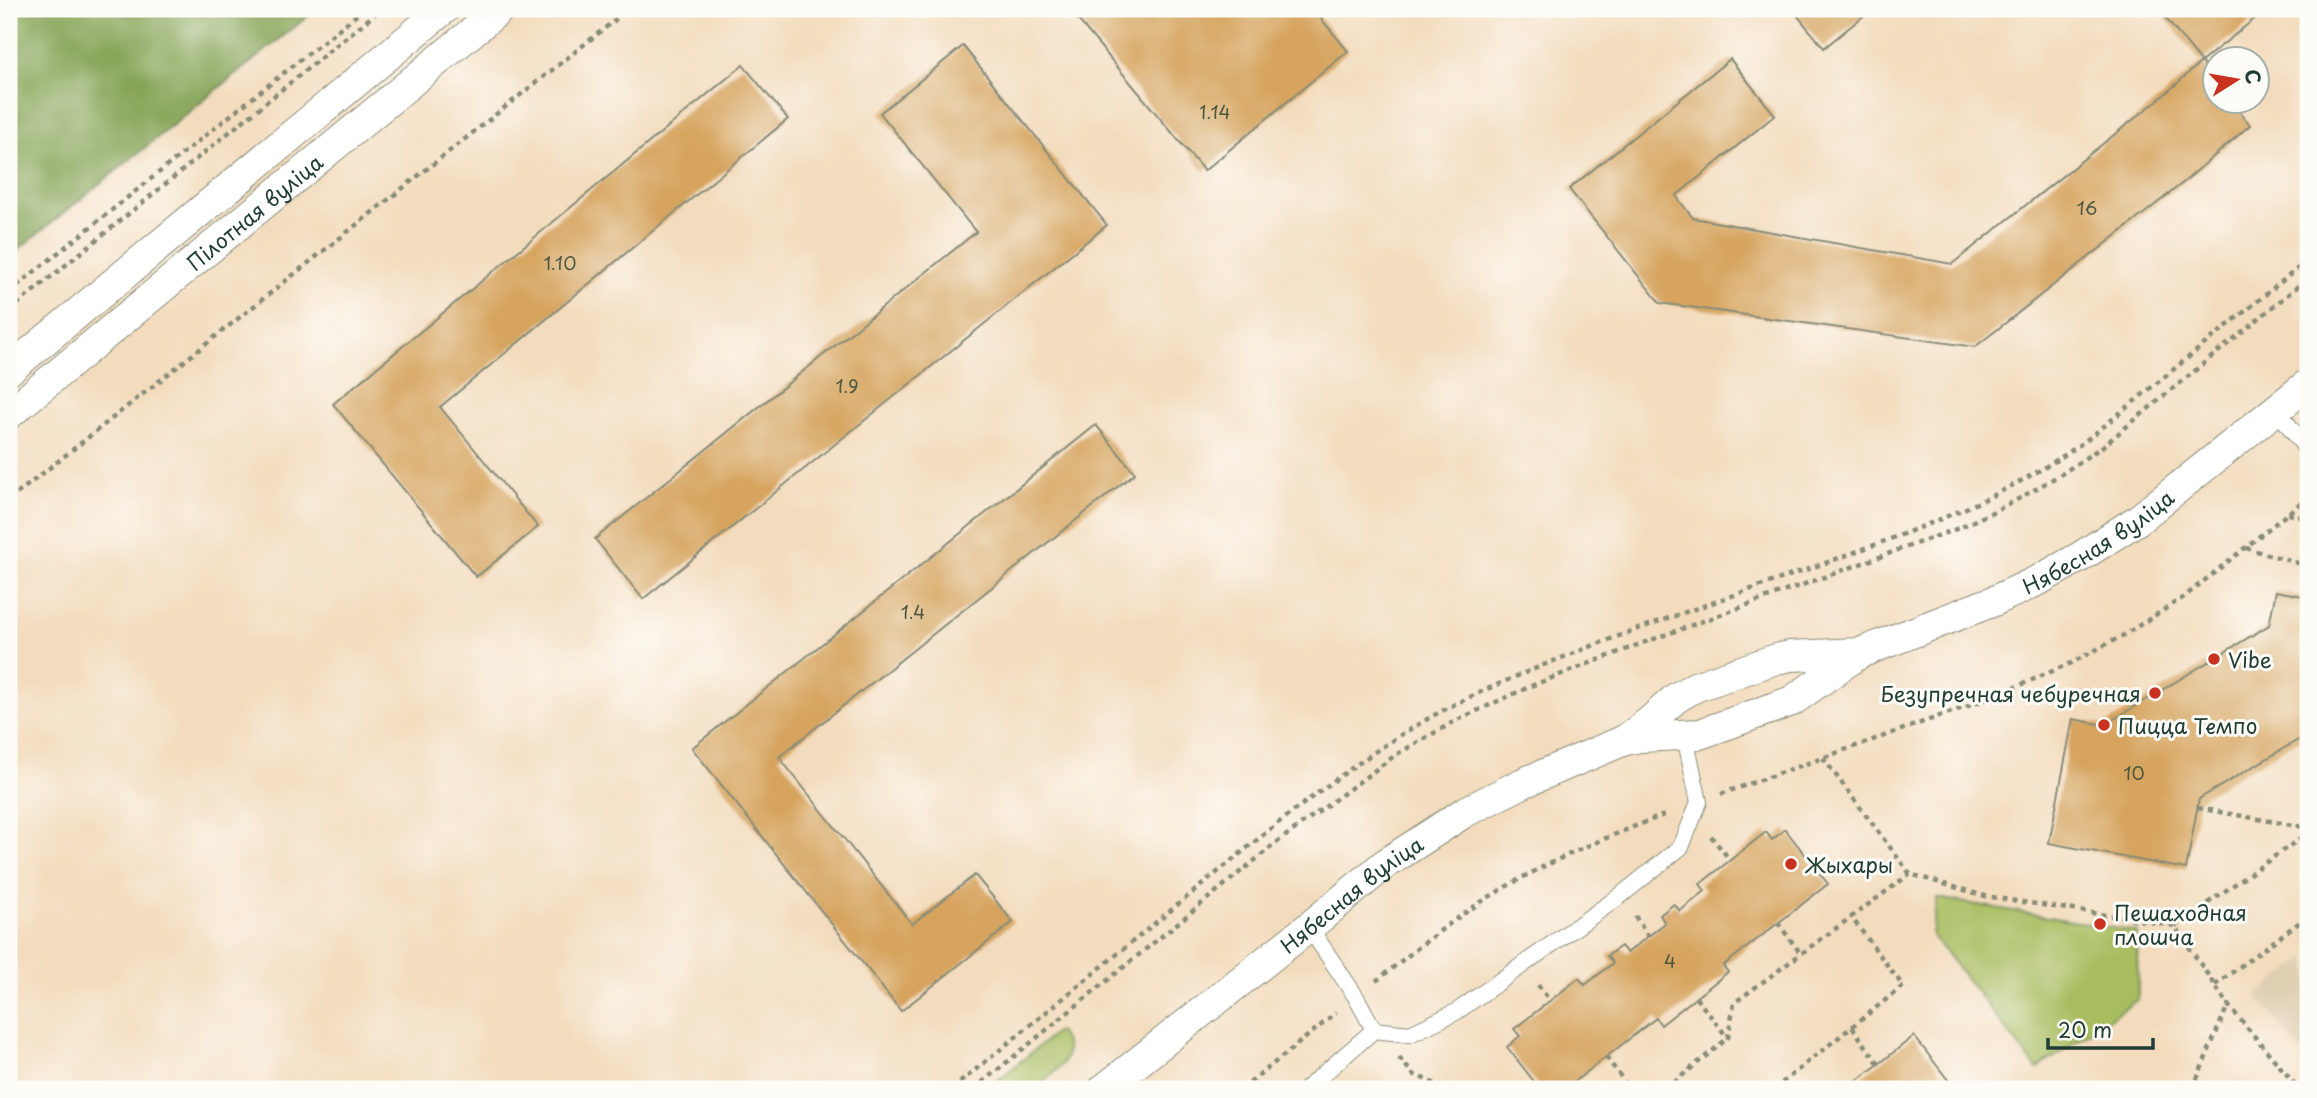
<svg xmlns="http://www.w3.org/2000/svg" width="2317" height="1098" viewBox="0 0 2317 1098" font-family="'Playpen Sans',sans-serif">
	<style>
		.built { fill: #dfcfb2 }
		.green { fill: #a8bd61; stroke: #647d4a; stroke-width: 2 }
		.forest { fill: #86a457; stroke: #527046; stroke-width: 2 }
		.building { fill: #d6a45f }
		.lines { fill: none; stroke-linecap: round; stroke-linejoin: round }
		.service-casing { stroke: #898c78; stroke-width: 18 }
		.minor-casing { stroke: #898c78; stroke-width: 32 }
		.path { stroke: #898c78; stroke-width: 4.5; stroke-dasharray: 5 5; stroke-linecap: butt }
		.service { stroke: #fff; stroke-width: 16 }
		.minor { stroke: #fff; stroke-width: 30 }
		.poi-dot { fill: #c8321e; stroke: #fdfcf7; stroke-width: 2.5 }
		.labels { text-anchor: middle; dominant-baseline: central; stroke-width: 6; stroke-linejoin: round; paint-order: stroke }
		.number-label { font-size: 18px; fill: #4d573f }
		.street-label { font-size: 21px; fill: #1f3d34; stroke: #fdfcf7 }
		.poi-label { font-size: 21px; fill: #1f3d34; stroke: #fdfcf7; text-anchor: start }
	</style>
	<rect width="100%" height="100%" fill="#fdfcf7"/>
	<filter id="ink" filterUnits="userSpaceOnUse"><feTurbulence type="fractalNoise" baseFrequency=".0143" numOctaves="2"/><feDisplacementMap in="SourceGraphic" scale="14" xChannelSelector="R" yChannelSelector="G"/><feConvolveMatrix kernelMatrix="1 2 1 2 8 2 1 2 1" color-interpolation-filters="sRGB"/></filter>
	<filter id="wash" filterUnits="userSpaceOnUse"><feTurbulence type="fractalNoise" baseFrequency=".00686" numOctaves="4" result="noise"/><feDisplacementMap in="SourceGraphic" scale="28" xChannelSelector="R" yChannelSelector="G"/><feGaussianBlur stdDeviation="1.57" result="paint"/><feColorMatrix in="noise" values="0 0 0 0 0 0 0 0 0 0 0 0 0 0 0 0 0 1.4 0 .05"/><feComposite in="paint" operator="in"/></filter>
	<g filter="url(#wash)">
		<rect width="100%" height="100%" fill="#f3dcbd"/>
		<polygon class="built" points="2308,956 2308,1059 2256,995"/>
		<g class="green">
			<polygon points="1937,898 2137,932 2138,999 2037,1069 1932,935"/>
			<path d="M1058,1031C1074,1051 1067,1062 1049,1077C1044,1081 1038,1088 1031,1089C1017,1092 1001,1089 987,1089Z"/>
		</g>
		<polygon class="forest" points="9,9 317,9 9,257"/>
		<g id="blocks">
			<g class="building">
				<polygon points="1069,9 1313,9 1348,51 1204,171"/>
				<polygon points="1792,9 1872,9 1824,48"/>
				<polygon points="2158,9 2252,9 2258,16 2201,62"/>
				<polygon points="963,46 1107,225 643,599 595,539 976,232 880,113"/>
				<polygon points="1730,59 1775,115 1676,196 1693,218 1952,264 2164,95 2201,62 2216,81 2216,102 2232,102 2250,125 2184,182 1975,347 1660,303 1569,189"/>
				<polygon points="743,65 788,119 440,407 538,527 476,577 333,404"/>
				<polygon points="1096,425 1135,473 779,757 912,924 975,875 1013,922 901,1011 692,748"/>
				<polygon points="2276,591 2308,597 2308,734 2199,799 2186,869 2049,843 2073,719 2104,725 2269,625"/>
				<polygon points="1785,829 1828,884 1723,966 1728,972 1661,1025 1656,1018 1565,1089 1540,1089 1507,1047 1520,1036 1514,1029 1579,978 1585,985 1613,963 1607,956 1621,946 1627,953 1665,923 1660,915 1674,904 1680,911 1705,891 1700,884 1766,832 1772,840"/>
				<polygon points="1914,1036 1955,1089 1845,1089 1879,1064"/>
			</g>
		</g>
	</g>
	<g filter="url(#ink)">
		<use href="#blocks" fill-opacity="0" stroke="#898c78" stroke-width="2"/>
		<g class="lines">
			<g class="service-casing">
				<g id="service">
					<polyline points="2277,410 2308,451"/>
					<polyline points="1309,927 1356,997 1374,1030"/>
					<polyline points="1306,1089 1374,1030 1410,1034 1456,1012 1620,896 1681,847 1699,802 1685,736"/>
				</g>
			</g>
			<g class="minor-casing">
				<g id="minor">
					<polyline points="9,370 444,9"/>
					<path id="s1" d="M9,414L500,9"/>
					<path id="s2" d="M1625,740L1640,737L1700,734L1792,701L1860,653L1994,601L2039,580L2080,557L2139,519L2308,384"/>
					<path id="s3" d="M1104,1089L1309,927L1385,864L1465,812L1523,783L1625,740L1649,722L1676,698L1695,687L1776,659L1790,656L1860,653"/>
				</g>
			</g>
			<g class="path">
				<polyline points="9,292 364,9"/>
				<polyline points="9,311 381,9"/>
				<polyline points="9,500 629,9"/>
				<polyline points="2288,514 2308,519"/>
				<polyline points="2246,548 2308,566"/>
				<polyline points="1823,758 1910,874 1985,896 2175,926 2228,1005"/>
				<polyline points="1721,794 1988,699 2071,663 2124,635 2184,597 2308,497"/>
				<polyline points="2198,808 2308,828"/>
				<polyline points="1711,836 1730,860"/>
				<polyline points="1635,916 1648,936"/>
				<polyline points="1778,923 1801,954"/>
				<polyline points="2175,926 2308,833"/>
				<path d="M1376,981C1409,955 1443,927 1478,904C1536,866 1603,838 1667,814"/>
				<polyline points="1538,985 1550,1001"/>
				<polyline points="2215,985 2308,916"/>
				<polyline points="1696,998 1728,1038"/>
				<polyline points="1852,1027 1879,1064"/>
				<polyline points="1606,1057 1630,1089"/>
				<polyline points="1399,1058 1413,1074 1447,1089"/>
				<polyline points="2196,1081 2203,1089"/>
				<path d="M952,1089L1274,826C1336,779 1400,729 1472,696C1587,643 1709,605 1828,562C1921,528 2013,495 2093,435L2308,260"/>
				<polyline points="974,1089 1276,843 1397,754 1457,720 1531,686 1640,644 1959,528 2013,502 2063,473 2103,446 2308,278"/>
				<polyline points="1242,1089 1336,1013"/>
				<polyline points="1666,1089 1728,1038 1734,1003 1910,874"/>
				<polyline points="1774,1089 1903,986 1851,917"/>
				<polyline points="2194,1089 2196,1081 2228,1005 2299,1089"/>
			</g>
			<use href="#service" class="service"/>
			<use href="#minor" class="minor"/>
		</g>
	</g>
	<g class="poi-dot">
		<circle cx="2214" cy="659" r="7"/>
		<circle cx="2155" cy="693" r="7"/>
		<circle cx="2104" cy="725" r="7"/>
		<circle cx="1791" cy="864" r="7"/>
		<circle cx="2100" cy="924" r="7"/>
	</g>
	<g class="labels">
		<g class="number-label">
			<text x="1215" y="111">1.14</text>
			<text x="2087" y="207">16</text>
			<text x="560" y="262">1.10</text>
			<text x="847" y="385">1.9</text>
			<text x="913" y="611">1.4</text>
			<text x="2134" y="772">10</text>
			<text x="1670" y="960">4</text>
		</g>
		<g class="street-label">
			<text stroke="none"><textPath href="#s1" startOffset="318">Пілотная вуліца</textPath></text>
			<text stroke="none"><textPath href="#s2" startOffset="520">Нябесная вуліца</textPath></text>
			<text stroke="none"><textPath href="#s3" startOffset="315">Нябесная вуліца</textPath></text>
		</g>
		<g class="poi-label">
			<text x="2228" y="659">Vibe</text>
			<text x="2141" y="693" text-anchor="end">Безупречная чебуречная</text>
			<text x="2118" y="725">Пицца Темпо</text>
			<text x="1805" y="864">Жыхары</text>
			<text x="2114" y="912">Пешаходная<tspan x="2114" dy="24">плошча</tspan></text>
		</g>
	</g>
	<rect width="2317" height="1098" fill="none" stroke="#fdfcf7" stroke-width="35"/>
	<g transform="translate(2236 80) rotate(79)"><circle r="33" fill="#fdfcf7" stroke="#a4b0a9" stroke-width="2"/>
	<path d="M0-5L12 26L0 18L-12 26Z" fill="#c8321e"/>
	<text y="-10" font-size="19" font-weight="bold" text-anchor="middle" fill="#1f3d34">С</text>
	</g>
	<path d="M2048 1038v10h105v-10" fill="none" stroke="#1f3d34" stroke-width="3.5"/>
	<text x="2058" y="1038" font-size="21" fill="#1f3d34" stroke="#fdfcf7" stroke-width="5" paint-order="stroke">20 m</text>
</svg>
